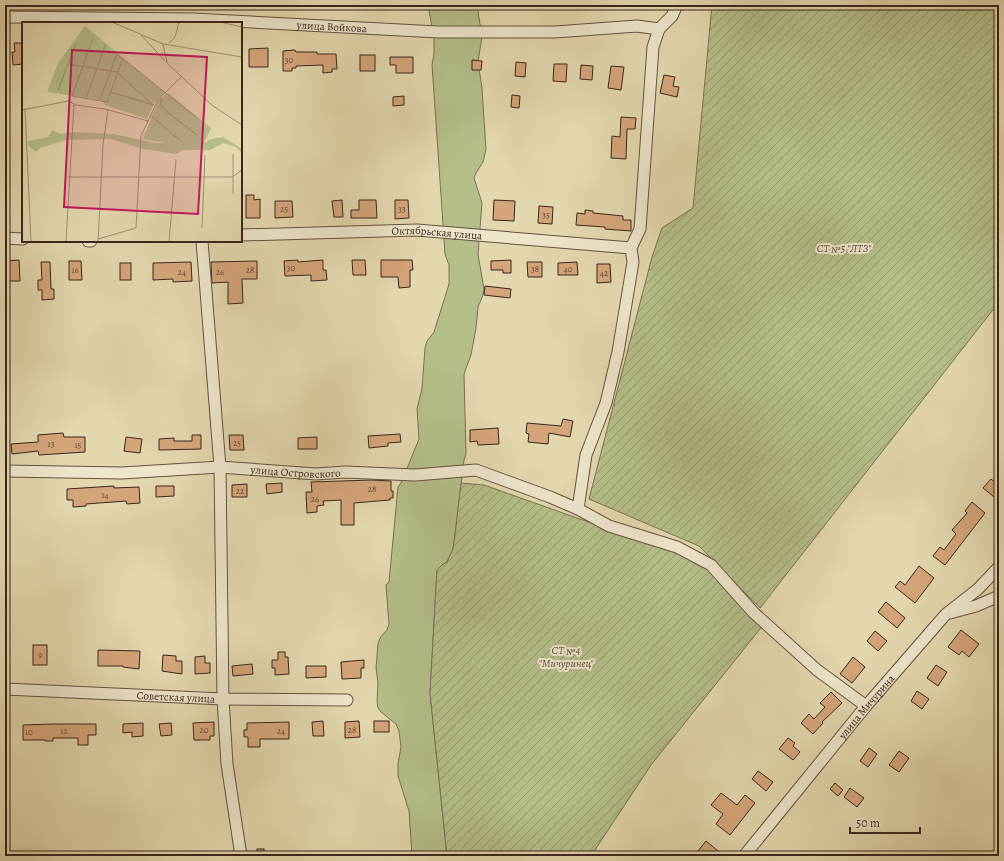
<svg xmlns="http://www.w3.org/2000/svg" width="1004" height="861" viewBox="0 0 1004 861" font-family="Alegreya,serif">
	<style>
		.grass { fill: #b4be89; stroke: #787253 }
		.garden { fill: url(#garden-furrows); stroke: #787253 }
		.building { fill: #d4a579; stroke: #3b251d }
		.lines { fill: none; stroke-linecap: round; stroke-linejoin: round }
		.minor-casing { stroke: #655241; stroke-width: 13 }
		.minor { stroke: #ede5ca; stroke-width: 11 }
		.labels { text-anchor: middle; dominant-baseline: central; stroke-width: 4; stroke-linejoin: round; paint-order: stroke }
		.number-label { font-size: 9px; fill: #614534 }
		.street-label { font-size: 11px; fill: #3b251d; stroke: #ede5ca }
		.park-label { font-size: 11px; font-style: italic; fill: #594b38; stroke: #ede5ca }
		.inset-road { fill: none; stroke: #a09073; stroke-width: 1 }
		.view { fill: #c2185b; fill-opacity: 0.15; stroke: #c2185b; stroke-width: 2 }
		.inset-edge { fill: none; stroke: #3b251d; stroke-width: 2 }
	</style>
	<defs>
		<pattern id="garden-furrows" width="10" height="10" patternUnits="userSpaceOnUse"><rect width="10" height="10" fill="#b4be89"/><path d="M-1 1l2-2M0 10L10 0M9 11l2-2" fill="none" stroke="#949a6f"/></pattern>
	</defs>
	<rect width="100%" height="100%" fill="#e3d7ad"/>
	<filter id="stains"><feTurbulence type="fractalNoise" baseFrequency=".005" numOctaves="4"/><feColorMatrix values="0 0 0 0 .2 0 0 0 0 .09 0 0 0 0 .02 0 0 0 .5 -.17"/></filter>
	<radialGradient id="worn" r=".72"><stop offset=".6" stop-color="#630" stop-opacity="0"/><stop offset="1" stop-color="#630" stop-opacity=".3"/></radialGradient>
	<polygon class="grass" points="428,5 477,5 482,36 478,62 482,88 486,149 483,162 476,173 474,178 482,203 478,254 484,289 483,295 478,307 476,328 471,355 464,374 466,454 464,460 455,535 453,549 447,562 442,565 437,570 430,693 447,856 412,856 409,811 398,776 398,764 401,747 399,731 396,724 381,712 378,708 377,702 378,683 376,668 378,644 380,638 387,630 389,624 386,585 389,582 398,487 401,483 419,439 417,409 422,388 425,348 427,341 434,332 449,284 449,265 445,254 432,65 434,53 434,38"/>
	<g class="garden">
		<polygon points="712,5 999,5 999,302 760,608 699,546 589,499 652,257 662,228 693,208"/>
		<polygon points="461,483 484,485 704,563 764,624 651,765 591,856 447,856 430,693 437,570 442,565 447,562 453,549 455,535"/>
	</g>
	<g class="building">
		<polygon points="14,43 23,43 23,64 13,65 12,52 15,52"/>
		<polygon points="268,48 268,67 249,67 249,49"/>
		<polygon points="295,50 296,52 317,52 317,54 336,54 337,69 332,69 332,72 323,73 323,65 296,66 296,68 292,68 292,71 283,71 283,51"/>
		<rect x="360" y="55" width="15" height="16"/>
		<polygon points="390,57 413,57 413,73 396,73 396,65 390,65"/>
		<polygon points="472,60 482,61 481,70 472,70"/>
		<polygon points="516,62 526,63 525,77 515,76"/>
		<polygon points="554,64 567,64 566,82 553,81"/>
		<polygon points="581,65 593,66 592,80 580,79"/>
		<polygon points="611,66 624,67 621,90 608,88"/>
		<polygon points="664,75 675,77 673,86 679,87 677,97 660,93"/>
		<polygon points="512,95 520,96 519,108 511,107"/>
		<polygon points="404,96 404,105 393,106 393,97"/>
		<polygon points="621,117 636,118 635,129 627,129 626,159 611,158 612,136 620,137"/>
		<polygon points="246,195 254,195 254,200 260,199 260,218 246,218"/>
		<polygon points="342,200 343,217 334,217 332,201"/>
		<polygon points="359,200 376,200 377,218 351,218 351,210 359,210"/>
		<polygon points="395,200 408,200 409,218 395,219"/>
		<polygon points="494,200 515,201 514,221 493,220"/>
		<polygon points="275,201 292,201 293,217 275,218"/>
		<polygon points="539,206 553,207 552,224 538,223"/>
		<polygon points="585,210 593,211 593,213 623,216 623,220 631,220 631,231 605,229 605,227 576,225 577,213 585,214"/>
		<polygon points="19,260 20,281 5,281 5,261"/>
		<polygon points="298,260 298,262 323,260 323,270 326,270 327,280 311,281 311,275 285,276 284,261"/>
		<polygon points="352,260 365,260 366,275 353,275"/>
		<polygon points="381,260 412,260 413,270 410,270 410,287 399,288 398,277 381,277"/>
		<polygon points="511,260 511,273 503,273 503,270 491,270 491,261"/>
		<polygon points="69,261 81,261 82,280 69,280"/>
		<polygon points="257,261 257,279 242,279 243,303 228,304 228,282 212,283 211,262"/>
		<polygon points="41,262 50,262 51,289 54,289 54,299 42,300 42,290 38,290 38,280 42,280"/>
		<polygon points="191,262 192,281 173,282 173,279 153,280 153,263"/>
		<polygon points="527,262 542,262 542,277 528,277"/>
		<polygon points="577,262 578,275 558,275 558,263"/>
		<rect x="120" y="263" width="11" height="17"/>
		<polygon points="597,264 610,264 611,282 597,283"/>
		<polygon points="485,286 511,289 510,298 484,295"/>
		<polygon points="563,419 573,421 570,437 549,433 548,444 528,442 529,434 526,433 527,423 561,426"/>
		<polygon points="498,428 499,444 478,445 477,441 470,442 470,430"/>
		<polygon points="63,433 64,437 85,437 85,452 39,455 38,451 12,454 11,444 38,442 38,435"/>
		<polygon points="400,434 401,442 388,443 388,446 369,448 368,436"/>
		<polygon points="192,435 201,435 201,449 159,450 159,439 174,438 174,441 192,441"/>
		<polygon points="229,435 243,435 244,450 230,450"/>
		<polygon points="126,437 142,439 140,453 124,451"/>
		<polygon points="317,437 317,449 298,449 298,438"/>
		<polygon points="991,479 999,486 999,501 983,488"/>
		<polygon points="372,480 391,481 391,491 393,491 393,498 390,498 390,500 354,503 354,525 341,525 341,500 323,501 324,505 317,506 317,512 307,513 306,492 312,492 311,482"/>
		<polygon points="282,483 282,492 267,494 266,484"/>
		<polygon points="247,484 247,497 232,497 232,485"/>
		<polygon points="114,486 114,488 139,487 140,503 127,504 126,501 86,504 86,506 73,507 73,500 67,500 67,489"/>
		<polygon points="156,486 174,486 174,496 156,497"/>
		<polygon points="972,502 985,513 945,565 933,556 940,547 944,550 956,534 952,530 967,513 965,511"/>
		<polygon points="919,566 934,578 915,603 895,587 900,581 905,585"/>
		<polygon points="886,602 905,618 897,628 878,612"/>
		<polygon points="961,630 979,644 969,657 962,651 959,655 948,647"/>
		<polygon points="875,631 887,641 878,651 867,641"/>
		<rect x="33" y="645" width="14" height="20"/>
		<polygon points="98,650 140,651 139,669 123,667 123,666 98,666"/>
		<polygon points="278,652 285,652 285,657 288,657 289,674 275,675 275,668 272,668 272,660 278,660"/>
		<polygon points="163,655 176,656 176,661 182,661 182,674 162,671"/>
		<polygon points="205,656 205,663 210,663 210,673 195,674 195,657"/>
		<polygon points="853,657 865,667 852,683 840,674"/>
		<polygon points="364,660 364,668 361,668 361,678 342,679 341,662"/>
		<polygon points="252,664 253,674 233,676 232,666"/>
		<polygon points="936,665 947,672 938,686 927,678"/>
		<polygon points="306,666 326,666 326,677 306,678"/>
		<polygon points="917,691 929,699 922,709 911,701"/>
		<polygon points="831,692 842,703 822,722 823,723 813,734 801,723 809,714 814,719 825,707 820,703"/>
		<polygon points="323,721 324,736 313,736 312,722"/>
		<polygon points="359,721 360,737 345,738 345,722"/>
		<rect x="374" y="721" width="15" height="11"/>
		<polygon points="214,722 214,736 210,736 210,740 194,740 193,723"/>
		<polygon points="289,722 289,739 260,739 260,747 248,747 248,737 244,737 244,730 247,730 247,723"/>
		<polygon points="143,723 143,736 132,737 132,732 123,733 123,724"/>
		<polygon points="171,723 172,735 161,736 159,724"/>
		<polygon points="53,724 96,724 96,735 88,735 88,745 78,745 78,738 53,738 53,741 45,741 45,740 23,740 23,725"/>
		<polygon points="788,738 795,743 793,746 800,752 793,760 779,749"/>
		<polygon points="869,748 877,754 868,767 860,761"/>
		<polygon points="899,751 909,758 899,772 889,765"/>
		<polygon points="758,771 773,782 766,791 752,779"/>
		<polygon points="835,783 843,790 838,796 830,789"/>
		<polygon points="850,788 864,798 857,807 844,797"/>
		<polygon points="721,793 737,805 745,795 755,803 730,835 716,824 723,814 711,805"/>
		<polygon points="706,841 724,856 704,856 698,851"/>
		<rect x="257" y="849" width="7" height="7"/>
	</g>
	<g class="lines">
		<g class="minor-casing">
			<g id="minor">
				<path id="s1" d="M5,17L193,19L438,32H555L637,26L659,29"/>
				<path id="s2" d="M241,235L417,230L631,248"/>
				<polyline points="5,238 23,239"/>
				<polyline points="88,241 91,241"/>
				<polyline points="202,241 220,467 223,699 227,764 241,856"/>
				<path id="s3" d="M5,471L122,473L220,467L316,474L345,472L415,475L476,470L550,497L578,509L609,526L677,547L711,565L754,613L817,670L866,706"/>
				<polyline points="578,509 586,455 606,403 618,352 633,262 631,248 640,229 653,47 659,29 672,16 677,5"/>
				<polyline points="950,613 976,606 999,596"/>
				<path id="s4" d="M5,689L223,699L347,700"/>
				<path id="s5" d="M744,856L866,706L946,614L978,589L999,567"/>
			</g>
		</g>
		<use href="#minor" class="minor"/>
	</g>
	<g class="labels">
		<g class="number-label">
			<text x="289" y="60">30</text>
			<text x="284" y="209">25</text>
			<text x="402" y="209">33</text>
			<text x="546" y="215">35</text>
			<text x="291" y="268">30</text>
			<text x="535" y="269">38</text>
			<text x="568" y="269">40</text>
			<text x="75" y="270">16</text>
			<text x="250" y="270">28</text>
			<text x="182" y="272">24</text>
			<text x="220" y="272">26</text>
			<text x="604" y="273">42</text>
			<text x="237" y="443">25</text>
			<text x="51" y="444">13</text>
			<text x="78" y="445">15</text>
			<text x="372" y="489">28</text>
			<text x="240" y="491">22</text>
			<text x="105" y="495">14</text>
			<text x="315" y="499">26</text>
			<text x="40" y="655">9</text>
			<text x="204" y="730">20</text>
			<text x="352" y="730">28</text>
			<text x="64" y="731">12</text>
			<text x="281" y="731">24</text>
			<text x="29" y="732">10</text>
		</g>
		<g class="street-label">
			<text stroke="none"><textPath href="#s1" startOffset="327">улица Войкова</textPath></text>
			<text stroke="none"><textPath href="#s2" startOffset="196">Октябрьская улица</textPath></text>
			<text stroke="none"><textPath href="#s3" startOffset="291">улица Островского</textPath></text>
			<text stroke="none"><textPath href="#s4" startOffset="171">Советская улица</textPath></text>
			<text stroke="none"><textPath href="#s5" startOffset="193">улица Мичурина</textPath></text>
		</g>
		<g class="park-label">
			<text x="844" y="248">СТ №5 "ЛТЗ"</text>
			<text x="566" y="650">СТ №4<tspan x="566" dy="13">"Мичуринец"</tspan></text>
		</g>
	</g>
	<g transform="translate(22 22)">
		<rect width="220" height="220" fill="#e3d7ad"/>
		<path d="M30,108L39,112L51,110L91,112L134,121H183L189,117L201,115L220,127V131L214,125L201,121L188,128H161L155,132L121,127L89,117L44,118L18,126L14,130L5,122L6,119L26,115Z" fill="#b4be89"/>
		<path d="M63,4L143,71L133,80L125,97L83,83L80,78L25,70L36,41ZM146,71L189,106L182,121L154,123L121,117L136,79Z" fill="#b4be89"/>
		<path class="inset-road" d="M90,0L141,22L220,35M198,0L220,5M119,13L146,42L191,84L220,103M71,16L50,74L85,80L101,36M147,21L153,15L157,0M141,22L145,40M46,42L95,50L131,83M36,68L54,21M89,70L132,83M64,76L84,22M139,76V84L144,89L175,113M78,78L94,34L96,33L175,96M3,86L9,220M0,88L47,79L54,83L83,87L126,99M129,94L160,120M46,155H210L220,148M211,172V132M180,206L183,133M76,217L114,206L119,114L136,78L159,55M44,220L52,82M76,220L81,122L86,88M147,220L154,137"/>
		<path class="view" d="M50,28L185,35L176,192L42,185Z"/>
		<rect width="220" height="220" class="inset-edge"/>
	</g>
	<rect width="1004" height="861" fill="none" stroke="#e3d7ad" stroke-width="20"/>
	<rect x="6" y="6" width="992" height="849" fill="none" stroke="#3b251d" stroke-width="2"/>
	<rect x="10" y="10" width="984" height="841" fill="none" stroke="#3b251d"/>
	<path d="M850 827v6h70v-6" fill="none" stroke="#3b251d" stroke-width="2"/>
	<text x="856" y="827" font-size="12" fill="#3b251d" stroke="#ede5ca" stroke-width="3" paint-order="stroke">50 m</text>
	<rect width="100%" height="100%" filter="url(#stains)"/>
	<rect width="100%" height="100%" fill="url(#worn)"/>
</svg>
